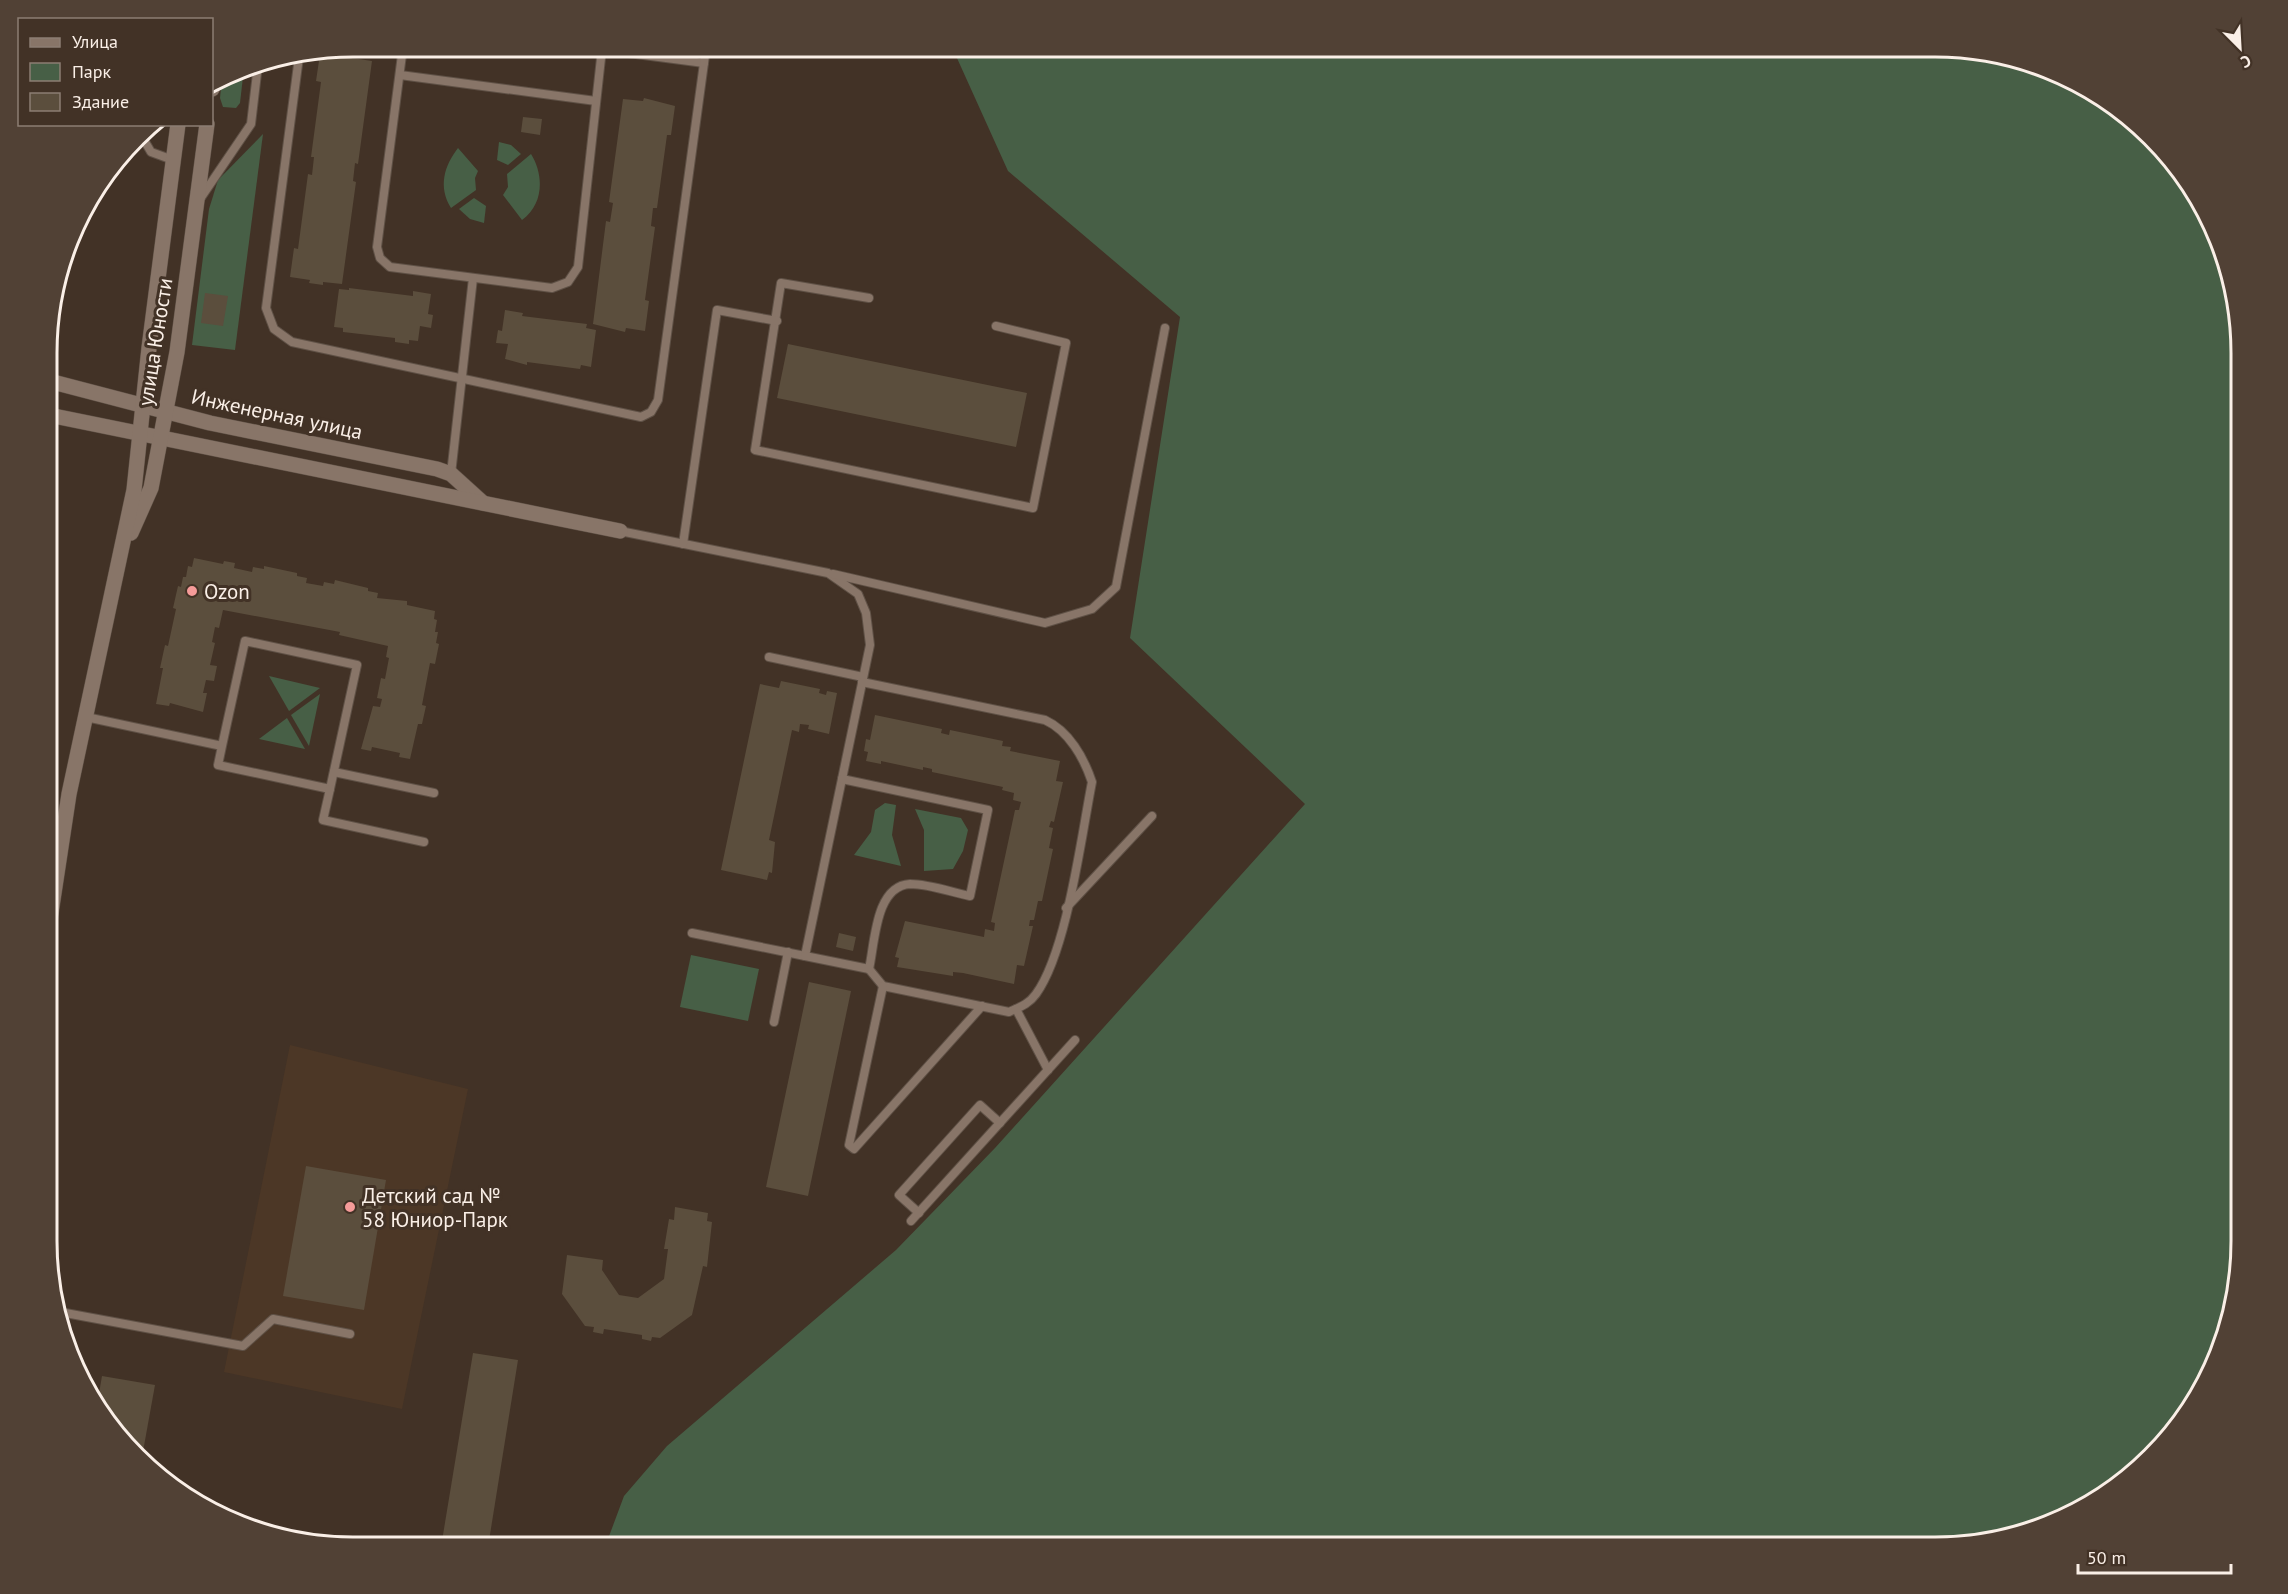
<svg xmlns="http://www.w3.org/2000/svg" width="2288" height="1594" viewBox="0 0 2288 1594" font-family="'PT Sans',sans-serif">
	<style>
		.built { fill: #4c3726 }
		.green { fill: #475f46 }
		.building { fill: #5b4e3d }
		.lines { fill: none; stroke-linecap: round; stroke-linejoin: round }
		.service-casing { stroke: #5f5146; stroke-width: 10 }
		.minor-casing { stroke: #5f5146; stroke-width: 16 }
		.service { stroke: #887568; stroke-width: 8 }
		.minor { stroke: #887568; stroke-width: 15 }
		.poi-dot { fill: #f59b99; stroke: #423226; stroke-width: 2 }
		.labels { text-anchor: middle; dominant-baseline: central; stroke-width: 6; stroke-linejoin: round; paint-order: stroke }
		.street-label { font-size: 21px; fill: #faefe7; stroke: #423226 }
		.poi-label { font-size: 21px; fill: #faefe7; stroke: #423226; text-anchor: start }
		.rim { fill: none; stroke: #faefe7; stroke-width: 3 }
	</style>
	<rect width="100%" height="100%" fill="#423226"/>
	<polygon class="built" points="290,1045 468,1089 402,1409 224,1372"/>
	<g class="green">
		<polygon points="952,47 1955,47 2034,63 2121,110 2166,151 2210,217 2241,333 2241,1261 2225,1340 2178,1427 2137,1472 2071,1516 2014,1537 1935,1547 605,1547 624,1496 667,1446 896,1250 995,1148 1305,804 1130,638 1180,317 1008,171"/>
		<polygon points="244,68 240,103 236,108 223,107 220,98 222,78"/>
		<polygon points="263,134 235,350 192,345 209,209 218,180"/>
		<polygon points="499,142 511,145 521,154 508,165 497,160"/>
		<path d="M458,148L478,171L475,178L476,190L451,208C438,187 444,166 458,148Z"/>
		<path d="M531,154C544,175 544,204 522,220L503,195L508,187L507,174Z"/>
		<polygon points="474,198 486,206 484,223 470,219 459,209"/>
		<polygon points="269,676 320,688 289,711"/>
		<polygon points="320,694 309,746 291,715"/>
		<polygon points="287,718 305,749 259,739"/>
		<polygon points="885,803 896,805 892,835 901,866 854,855 871,832 875,810"/>
		<polygon points="915,809 961,818 968,830 963,851 953,869 924,871 924,830"/>
		<polygon points="691,955 759,969 748,1021 680,1007"/>
	</g>
	<g class="building">
		<polygon points="340,52 353,53 352,58 372,61 358,164 355,163 353,181 356,182 342,284 323,282 323,285 309,283 310,280 290,277 294,248 298,249 308,174 312,175 314,157 311,157 321,82 316,81 320,54 340,56"/>
		<polygon points="644,98 675,106 671,135 667,135 657,208 653,208 651,226 655,227 645,300 649,301 645,331 626,328 625,332 593,324 606,221 610,222 613,203 609,202 623,99 643,101"/>
		<polygon points="523,117 542,119 540,135 521,132"/>
		<polygon points="349,288 413,296 413,291 431,294 428,314 433,315 431,328 420,326 418,341 409,340 409,344 395,342 395,338 343,332 343,328 334,327 339,289 349,290"/>
		<polygon points="205,293 228,296 223,326 201,323"/>
		<polygon points="505,310 523,313 522,316 587,324 586,328 596,330 591,367 581,365 580,369 527,362 527,365 505,359 508,344 496,343 498,330 502,331"/>
		<polygon points="788,344 1027,393 1016,447 777,398"/>
		<polygon points="194,558 223,564 224,561 235,563 234,568 252,572 253,567 264,569 264,566 297,573 297,576 307,578 306,583 323,586 324,582 334,584 335,580 368,588 368,591 378,593 377,598 407,601 407,605 435,611 434,619 437,620 435,632 438,632 436,643 439,644 435,664 430,663 422,705 426,706 422,724 418,724 410,759 399,757 400,753 372,747 371,751 361,749 373,706 380,707 382,699 377,698 381,678 385,679 389,658 386,657 388,646 339,635 340,632 223,610 219,628 215,627 212,642 215,643 210,665 217,666 214,681 206,680 203,693 207,693 203,712 170,703 169,706 156,704 163,668 160,668 165,645 168,646 176,609 173,608 178,586 181,587 183,577 186,577 188,566 192,567"/>
		<polygon points="781,681 820,689 819,693 826,695 827,691 837,693 829,734 808,729 809,725 800,724 799,732 792,730 769,840 775,842 772,873 769,872 767,880 721,870 760,684 779,688"/>
		<polygon points="875,715 942,729 941,733 949,735 950,730 1003,741 1002,746 1011,747 1010,751 1060,761 1056,781 1063,782 1054,822 1051,821 1049,827 1053,828 1049,848 1053,849 1042,901 1038,901 1034,920 1030,920 1029,926 1033,926 1024,966 1017,965 1014,984 963,973 953,972 953,976 897,967 899,958 895,957 905,921 984,937 985,929 994,931 995,923 991,922 1015,810 1019,810 1021,802 1013,800 1014,793 1002,790 1003,787 932,772 932,769 923,767 923,770 881,761 881,764 866,761 868,752 864,751 866,739 870,740"/>
		<polygon points="839,933 856,937 853,951 836,947"/>
		<polygon points="809,982 851,991 808,1196 766,1187"/>
		<polygon points="306,1166 386,1180 364,1310 283,1296"/>
		<polygon points="675,1207 708,1213 707,1221 712,1222 707,1267 703,1266 692,1315 660,1338 652,1337 651,1341 642,1339 642,1335 604,1329 603,1334 593,1332 594,1327 585,1326 562,1294 567,1255 603,1260 602,1270 619,1295 638,1298 664,1279 668,1249 664,1249 669,1219 674,1220"/>
		<polygon points="473,1353 518,1360 488,1547 441,1547"/>
		<polygon points="102,1376 155,1385 142,1457 97,1405"/>
	</g>
	<g class="lines">
		<g class="service-casing">
			<g id="service">
				<polyline points="403,47 377,247 380,258 390,267 552,288 568,282 578,267 602,49"/>
				<polyline points="299,57 266,308 274,329 292,342 641,417 651,412 658,400 704,63 583,47"/>
				<polyline points="704,63 706,47"/>
				<polyline points="400,75 596,101"/>
				<polyline points="141,135 151,152 173,160"/>
				<polyline points="200,199 251,124 258,65"/>
				<polyline points="869,298 781,283 755,450 1033,508 1066,343 996,326"/>
				<polyline points="451,474 473,278"/>
				<polyline points="620,531 828,573 858,594 866,613 870,645 805,956 692,933"/>
				<polyline points="683,544 717,310 777,321"/>
				<polyline points="833,574 1045,623 1092,609 1116,587 1165,328"/>
				<polyline points="769,657 863,677"/>
				<path d="M862,682L1045,720C1069,731 1084,758 1092,782C1081,838 1067,951 1036,994C1029,1004 1020,1007 1009,1012L883,986L869,969"/>
				<polyline points="86,717 222,746 245,641 357,665 330,789 218,765 222,746"/>
				<polyline points="334,772 434,793"/>
				<polyline points="330,789 323,820 424,842"/>
				<polyline points="1066,908 1152,816"/>
				<path d="M805,956L869,969C875,943 875,886 910,884C929,884 951,892 970,896L988,810L842,779"/>
				<polyline points="883,986 849,1145 854,1149 982,1006"/>
				<polyline points="1016,1009 1048,1070"/>
				<polyline points="774,1022 788,952"/>
				<polyline points="919,1213 899,1195 980,1105 1000,1123"/>
				<polyline points="911,1221 1075,1040"/>
				<polyline points="60,1312 243,1346 273,1319 350,1334"/>
			</g>
		</g>
		<g class="minor-casing">
			<g id="minor">
				<polyline points="212,89 212,85"/>
				<polyline points="49,381 210,423 437,469 451,474 483,503"/>
				<polyline points="49,415 620,531"/>
				<polyline points="131,533 151,488 177,352 207,124"/>
				<polyline points="49,926 69,794 134,490 149,348 178,124"/>
			</g>
		</g>
		<use href="#service" class="service"/>
		<use href="#minor" class="minor"/>
	</g>
	<g class="poi-dot">
		<circle cx="192" cy="591" r="6"/>
		<circle cx="350" cy="1207" r="6"/>
	</g>
	<g class="labels">
		<g class="street-label">
			<text transform="translate(155 342) rotate(-81)">улица Юности</text>
			<text transform="translate(277 414) rotate(12)">Инженерная улица</text>
		</g>
		<g class="poi-label">
			<text x="204" y="591">Ozon</text>
			<text x="362" y="1195">Детский сад №<tspan x="362" dy="24">58 Юниор-Парк</tspan></text>
		</g>
	</g>
	<path d="M0 0H2288V1594H0ZM353 57H1935A296 296 0 0 1 2231 353V1241A296 296 0 0 1 1935 1537H353A296 296 0 0 1 57 1241V353A296 296 0 0 1 353 57Z" fill="#514135" fill-rule="evenodd"/>
	<path class="rim" d="M353 57H1935A296 296 0 0 1 2231 353V1241A296 296 0 0 1 1935 1537H353A296 296 0 0 1 57 1241V353A296 296 0 0 1 353 57Z"/>
	<rect x="18" y="18" width="195" height="108" fill="#423226" stroke="#8c7e73" stroke-width="1.5"/>
	<rect x="30" y="38" width="30" height="9" fill="#887568" stroke="#8c7e73" stroke-width="1.5"/>
	<text x="72" y="48" font-size="18" fill="#faefe7">Улица</text>
	<rect x="30" y="63" width="30" height="18" fill="#475f46" stroke="#8c7e73" stroke-width="1.5"/>
	<text x="72" y="78" font-size="18" fill="#faefe7">Парк</text>
	<rect x="30" y="93" width="30" height="18" fill="#5b4e3d" stroke="#8c7e73" stroke-width="1.5"/>
	<text x="72" y="108" font-size="18" fill="#faefe7">Здание</text>
	<g transform="translate(2240 48) rotate(156)" stroke="#423226" stroke-width="4.5" paint-order="stroke">
	<path d="M0-4.5L10 22L0 15L-10 22Z" fill="#faefe7"/>
	<text y="-9" font-size="16" font-weight="bold" text-anchor="middle" fill="#faefe7">С</text>
	</g>
	<path d="M2078 1564v9h153v-9" fill="none" stroke="#faefe7" stroke-width="3"/>
	<text x="2087" y="1564" font-size="18" fill="#faefe7" stroke="#423226" stroke-width="4.5" paint-order="stroke">50 m</text>
</svg>
